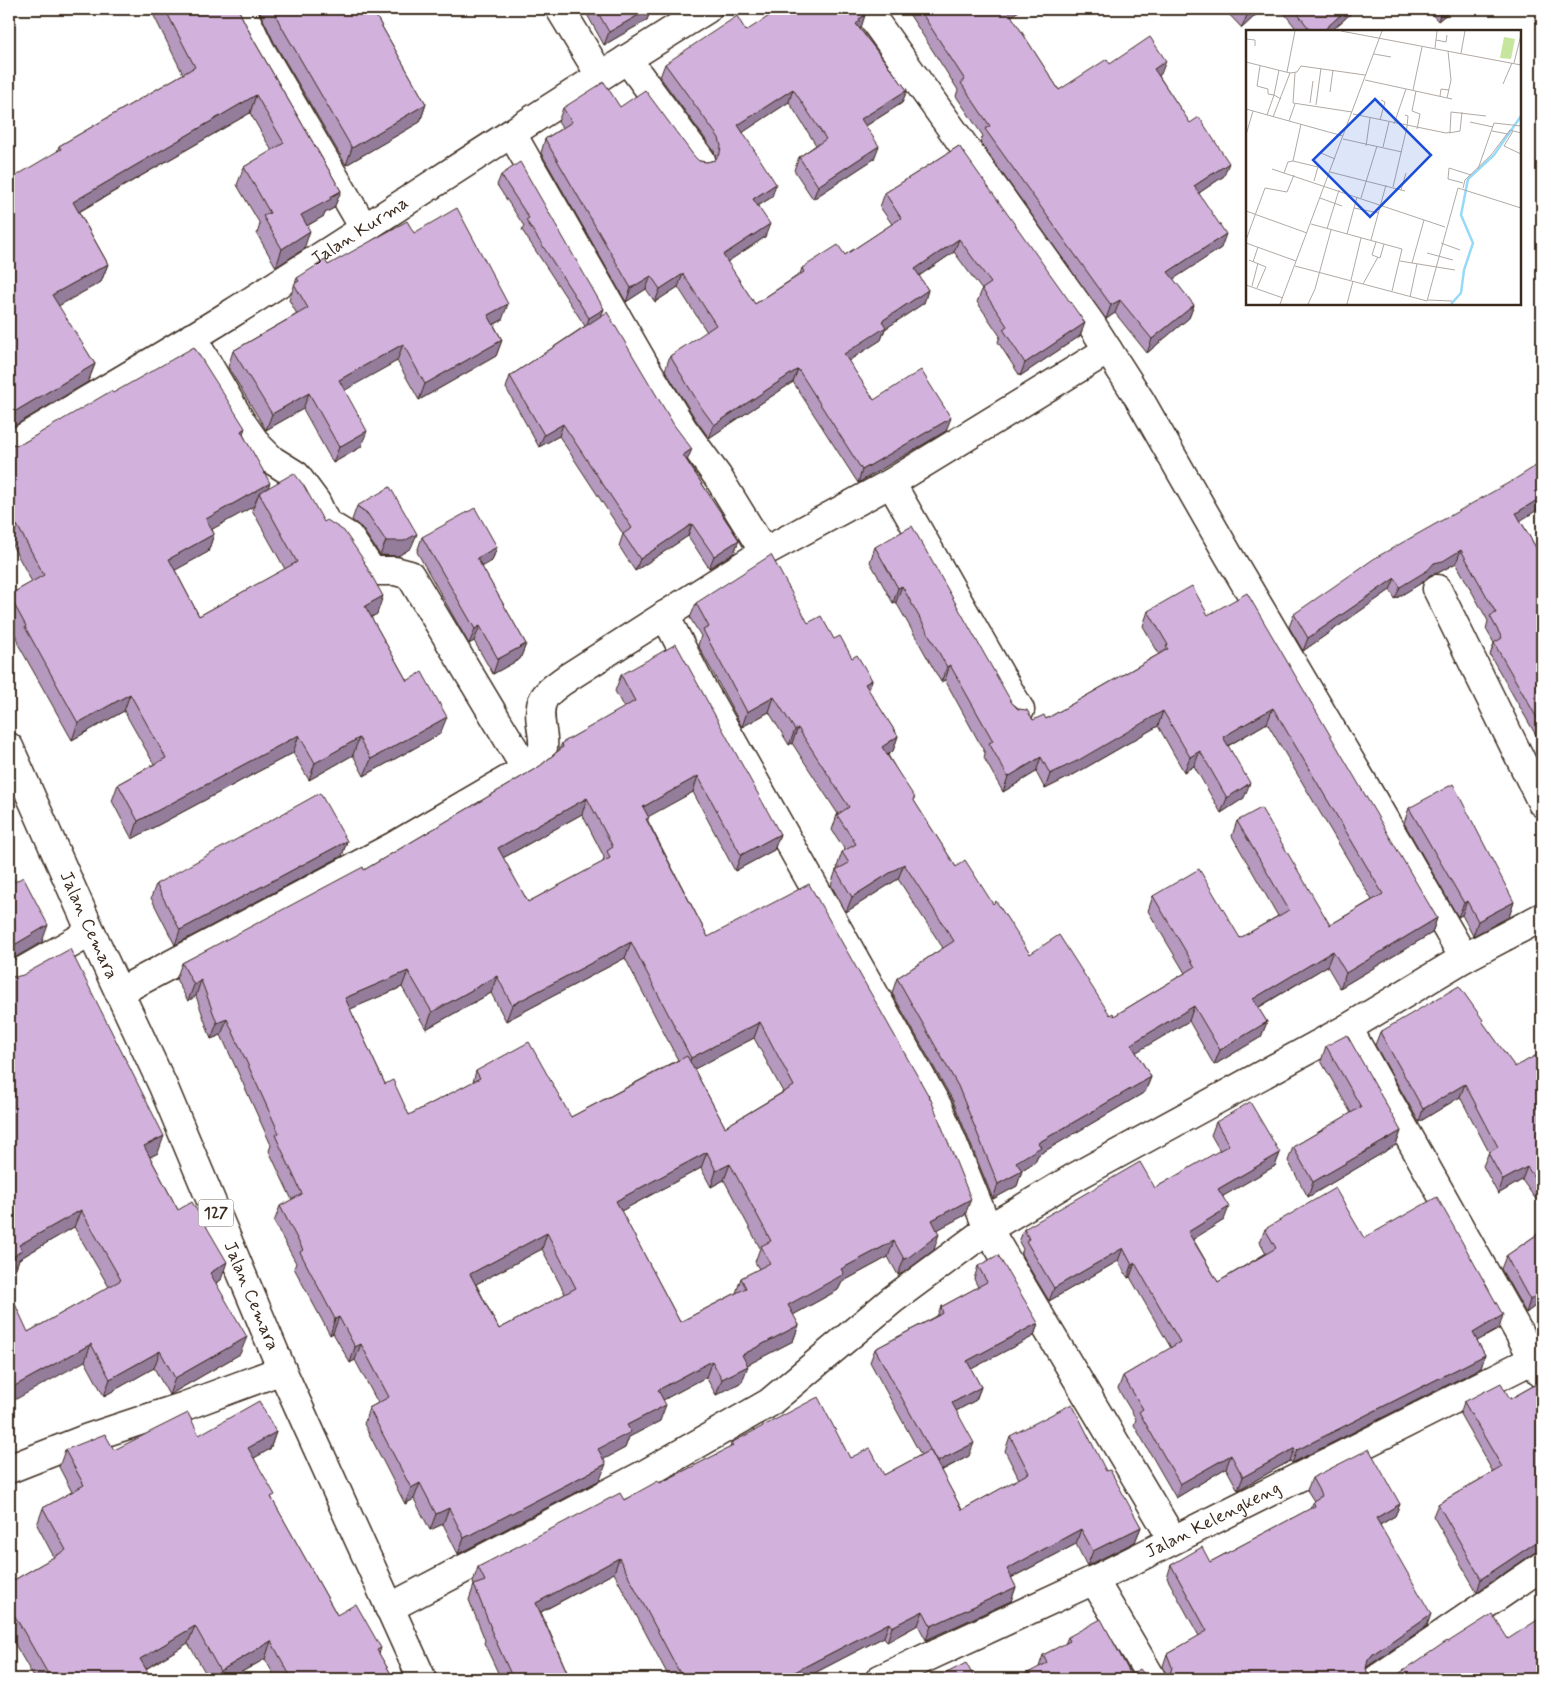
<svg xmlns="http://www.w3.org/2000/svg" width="1551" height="1688" viewBox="0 0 1551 1688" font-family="Mynerve,sans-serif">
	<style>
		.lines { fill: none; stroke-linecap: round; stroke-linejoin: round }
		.minor-casing { stroke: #3b2a1e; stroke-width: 31 }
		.major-casing { stroke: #3b2a1e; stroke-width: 31 }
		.minor { stroke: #fff; stroke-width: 28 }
		.major { stroke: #fff; stroke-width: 28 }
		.wall { fill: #b599be; stroke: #3b2a1e; fill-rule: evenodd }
		.shaded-wall { fill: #937d9b; stroke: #3b2a1e }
		.building { fill: #d2b2dd; stroke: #3b2a1e; fill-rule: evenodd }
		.labels { text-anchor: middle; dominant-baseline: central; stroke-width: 4; stroke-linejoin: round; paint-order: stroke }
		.shield { fill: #fff; stroke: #766a62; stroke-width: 1 }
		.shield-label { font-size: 16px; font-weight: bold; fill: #3b2a1e }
		.street-label { font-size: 18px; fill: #3b2a1e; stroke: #fff }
		.inset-river { fill: none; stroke: #96d9f8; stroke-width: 2.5 }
		.inset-road { fill: none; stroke: #b1aaa5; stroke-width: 1 }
		.view { fill: #1d4ed8; fill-opacity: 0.15; stroke: #1d4ed8; stroke-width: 2.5 }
		.inset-edge { fill: none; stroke: #3b2a1e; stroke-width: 2.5 }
	</style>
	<rect width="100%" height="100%" fill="#fff"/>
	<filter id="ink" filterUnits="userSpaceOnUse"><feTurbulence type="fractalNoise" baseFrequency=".02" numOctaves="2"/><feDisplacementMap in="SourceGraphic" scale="10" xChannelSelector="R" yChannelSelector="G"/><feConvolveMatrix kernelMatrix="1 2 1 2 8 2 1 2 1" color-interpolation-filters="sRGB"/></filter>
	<g filter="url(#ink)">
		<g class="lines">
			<g class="minor-casing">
				<g id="minor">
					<polyline points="241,9 260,49 364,228"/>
					<polyline points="560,9 600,75"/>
					<polyline points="866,9 1092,325 1140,400 1229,556 1362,781 1464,958"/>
					<polyline points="627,59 701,160"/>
					<polyline points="512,134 649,373 683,429 718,477 764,552"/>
					<polyline points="192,337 242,423 258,446 272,460 296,475 316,502 326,523 349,537 372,571 395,571 410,575 526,769"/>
					<path id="s1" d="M9,447C82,403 157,360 229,315C389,214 547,108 707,9"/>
					<polyline points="891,483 1020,710"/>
					<polyline points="1437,589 1542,803"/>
					<polyline points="665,615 701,686 939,1109 988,1229 1173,1540"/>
					<polyline points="9,979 91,932"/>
					<path d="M119,992L394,846L526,769C530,766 537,761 540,756C550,741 533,717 544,698C549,690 559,684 567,678L764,552L891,483L1108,350"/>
					<polyline points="1348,1028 1542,1374"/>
					<polyline points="9,1469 88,1438 185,1406 282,1370"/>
					<polyline points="1094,1580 1152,1679"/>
					<polyline points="389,1608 647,1473 769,1403 892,1300 988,1229 1075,1177 1348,1028 1464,958 1542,917"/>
					<path id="s2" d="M880,1679L1094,1580L1542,1355"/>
					<polyline points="1377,1679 1542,1566"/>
				</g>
			</g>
			<g class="major-casing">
				<g id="major">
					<path id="s3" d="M9,747L91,932L163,1086L282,1370L422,1679"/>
				</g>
			</g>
			<use href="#minor" class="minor"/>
			<use href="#major" class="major"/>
		</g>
		<g class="wall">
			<polygon points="156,9 238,9 253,39 341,191 334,208 325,213 324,216 307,226 304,249 276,267 257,234 260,224 237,185 244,167 272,151 250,113 79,212 108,264 101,282 58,306 95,364 88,382 9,429 57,152 59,146 183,74 154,16"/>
			<polygon points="258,9 372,9 426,104 420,122 346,165 274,42"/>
			<polygon points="584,9 651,9 647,20 604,45"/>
			<polygon points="885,9 895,9 888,13"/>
			<polygon points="906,9 1022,9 1011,16 1059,90 1110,64 1161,74 1159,76 1224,176 1199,193 1221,248 1173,279 1194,305 1189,318 1147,353 1115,313 1106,319 980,142 983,136 956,96 958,90"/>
			<polygon points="1224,9 1262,9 1242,28"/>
			<polygon points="1286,9 1356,9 1331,31 1298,31 1284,13"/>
			<polygon points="1427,9 1453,9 1438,21"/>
			<polygon points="865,15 860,29 907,90 902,103 866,126 874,159 813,199 794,170 799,157 816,145 789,102 743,132 772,197 758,206 765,237 727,262 755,304 800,274 802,268 845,255 892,224 880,207 885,193 959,146 1080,336 1020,376 998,342 1000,336 977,302 982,290 954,252 919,276 928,290 924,303 885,329 881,340 848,361 874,400 946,431 858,483 793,382 709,438 696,420 665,370 670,356 707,332 678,287 655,302 646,289 626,302 541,153 545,139 562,128 558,122 563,108 620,107 699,161 707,162 715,160 716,158 714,151 660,77 665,64 746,31"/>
			<polygon points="501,175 604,309 601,315 687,461 739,540 734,553 709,568 688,536 635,571 619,546 623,534 559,436 539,447 506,388 510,376 585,326 522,230 524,226 497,185"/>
			<polygon points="414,233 502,320 494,325 502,340 496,356 419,400 397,361 344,390 361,447 333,463 303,409 266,430 228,367 233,351 297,314 289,300 297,278 328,265"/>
			<path d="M113,393L243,434L268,487L324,522L365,562L364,563L377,614L371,617L407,681L440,734L364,776L353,755L309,780L293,753L132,839L112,801L118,784L154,764L124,711L72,740L18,644L19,642L9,623V595L32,582L11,543L9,544V443L16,445L23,443ZM254,506L252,510L285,569L199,616L175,570L208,552L214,534L212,529Z"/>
			<polygon points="357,506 411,548 398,556 380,555 362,528 352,520"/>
			<polygon points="1542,507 1520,520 1542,558 1542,738 1541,735 1537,737 1490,655 1494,643 1486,629 1488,621 1456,563 1438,573 1430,575 1423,582 1395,599 1390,590 1303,651 1289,627 1294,614"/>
			<polygon points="422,537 497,547 492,561 482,567 526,644 520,659 493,674 474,641 469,644 417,552"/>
			<polygon points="875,547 1012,703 1033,720 1046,719 1159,654 1143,626 1148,611 1208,615 1437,918 1432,933 1340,988 1327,966 1258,1008 1267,1022 1261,1037 1214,1065 1189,1021 1136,1052 1151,1077 1145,1092 1038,1155 1035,1162 1022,1170 1017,1186 993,1199 953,1101 892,993 897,978 943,948 898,879 846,912 831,885 836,870 838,869 837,867 842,852 845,850 832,830 837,815 838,814 792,743 789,745 769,712 742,727 698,645 701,636 690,618 696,603 808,623 834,639 872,680 868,690 898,736 893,751 888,755 914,801 956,867 993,904 1030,954 1110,1015 1114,1016 1185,973 1148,911 1153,896 1240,938 1278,916 1232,836 1237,821 1330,925 1372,900 1267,723 1228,746 1244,798 1221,813 1194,766 1184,772 1158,726 1073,775 1045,789 1036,772 1003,792 984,758 985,753 945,680 941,682 896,602 893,603 870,562"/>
			<path d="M621,675L780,834L774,850L735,871L693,792L648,816V821L708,937L965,1215L937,1230L934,1250L903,1273L898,1275L888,1257L842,1282L838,1290L793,1315L799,1325L793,1341L747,1365L742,1382L716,1395L706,1377L663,1400L660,1421L629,1437L625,1448L604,1459L600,1480L458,1554L443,1524L430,1530L414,1499L405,1504L364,1424L369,1408L378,1403L355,1360L350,1363L333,1333L330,1335L294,1268L296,1263L274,1222L280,1206L292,1200L269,1151L271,1145L221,1035L211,1039L196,996L188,1001L176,979L182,963L364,870L540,766L559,750L562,743L624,708L615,691ZM582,814L604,857L603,862L528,902L503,858ZM625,958L678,1060L571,1117L476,1071L473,1082L409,1115L385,1084L350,1009L402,987L426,1029L491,993L506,1021ZM754,1038L783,1092L725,1127L694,1069ZM701,1168L711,1187L724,1180L760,1248L755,1262L759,1269L741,1278L736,1293L680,1322L621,1211ZM542,1249L565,1294L499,1329L476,1284Z"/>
			<polygon points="1409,808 1514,902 1509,917 1473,936 1462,915 1458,917 1404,823"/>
			<polygon points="347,841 342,856 175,945 151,898 156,884"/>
			<polygon points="9,976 158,1153 150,1157 178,1210 221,1280 216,1283 240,1354 169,1395 154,1368 104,1396 85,1361 28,1332 109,1287 74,1227 19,1259 16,1268 9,1273"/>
			<polygon points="1483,1020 1482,1022 1542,1105 1542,1208 1522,1180 1498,1194 1483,1166 1489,1152 1460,1097 1419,1122 1375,1045 1380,1032"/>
			<polygon points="1326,1046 1401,1131 1396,1145 1308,1197 1288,1161 1293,1147 1351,1113 1321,1061"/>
			<polygon points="1216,1122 1280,1153 1275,1166 1223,1196 1224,1220 1193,1239 1218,1282 1266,1253 1260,1242 1265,1229 1364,1238 1499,1329 1477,1341 1485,1355 1481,1368 1292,1463 1290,1461 1238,1490 1226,1468 1176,1498 1134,1425 1136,1419 1118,1389 1123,1376 1171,1348 1130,1277 1128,1278 1118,1261 1049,1301 1021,1254 1023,1249 1019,1242 1024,1229 1155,1188 1220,1151 1211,1135"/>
			<polygon points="1542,1231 1542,1301 1526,1313 1501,1269 1506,1256"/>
			<polygon points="978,1266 1038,1323 1034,1336 971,1369 981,1387 976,1400 956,1411 969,1456 941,1471 962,1510 1019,1479 1005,1451 1010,1436 1106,1471 1141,1527 1135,1542 1087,1566 1076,1544 1011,1578 1016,1587 1011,1601 926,1640 918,1625 887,1642 884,1637 803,1679 670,1679 614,1573 541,1612 570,1679 501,1679 484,1643 485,1640 469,1600 474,1585 473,1582 478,1567 660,1483 730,1448 731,1443 850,1458 884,1475 921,1455 870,1362 875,1349 937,1316 941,1307 978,1287 974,1279"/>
			<polygon points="1542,1381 1542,1551 1534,1553 1477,1592 1433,1516 1438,1504 1493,1472 1460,1414 1464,1402 1510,1399"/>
			<polygon points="276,1432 270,1449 254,1458 273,1501 337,1615 381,1648 379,1654 394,1679 276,1679 265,1659 229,1679 209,1679 188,1643 146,1669 152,1679 35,1679 9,1634 9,1583 54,1557 37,1525 43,1508 72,1492 59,1467 65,1450 114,1450 199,1435"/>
			<polygon points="1312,1478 1400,1504 1395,1516 1380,1525 1427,1626 1368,1666 1366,1669 1368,1675 1167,1678 1163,1666 1167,1654 1199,1636 1167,1578 1171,1565 1210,1562 1310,1509 1314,1501 1307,1490"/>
			<polygon points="1068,1637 1131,1675 1039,1667 1043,1655 1065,1644"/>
		</g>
		<g class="shaded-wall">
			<polygon points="649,9 651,9 647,20 604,45 609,32"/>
			<polygon points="890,9 895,9 888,13"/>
			<polygon points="1007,9 1022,9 1002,22"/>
			<polygon points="1253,9 1262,9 1242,28 1247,15"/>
			<polygon points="1347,9 1356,9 1331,31 1323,31"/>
			<polygon points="1446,9 1453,9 1438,21 1440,14"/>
			<polygon points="865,15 861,28 856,31 856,24 859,19"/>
			<polygon points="1166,61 1161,74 1150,82 1154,69"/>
			<polygon points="793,89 789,102 733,139 738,125"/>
			<polygon points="907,90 902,103 856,132 861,119"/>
			<polygon points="256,95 250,113 66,219 73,202"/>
			<polygon points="426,104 420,122 346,165 352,148"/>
			<polygon points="879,146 874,159 813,199 818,186"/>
			<polygon points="1229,163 1224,176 1190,199 1194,186"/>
			<polygon points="776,184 772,197 748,212 753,199"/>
			<polygon points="341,191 334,208 325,213 324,216 294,233 301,215"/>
			<polygon points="770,224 765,237 718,268 723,255"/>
			<polygon points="310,231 304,249 276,267 282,249"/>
			<polygon points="1226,234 1221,248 1163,286 1168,272"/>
			<polygon points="959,239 954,252 910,282 915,269"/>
			<polygon points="108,264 101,282 46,313 52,295"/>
			<polygon points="683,274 678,287 655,302 660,289"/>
			<polygon points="651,276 646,289 626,302 631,288"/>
			<polygon points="928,290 924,303 885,329 881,340 839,367 844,354 882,321"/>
			<polygon points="1120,300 1115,313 1106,319 1111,305"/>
			<polygon points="508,304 502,320 482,331 488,315"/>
			<polygon points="1194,305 1189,318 1147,353 1152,339"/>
			<polygon points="604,309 600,319 586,328 589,318"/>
			<polygon points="1085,323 1080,336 1020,376 1025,363"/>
			<polygon points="502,340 496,356 419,400 425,384"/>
			<polygon points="403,344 397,361 333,397 339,380"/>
			<polygon points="95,364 88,382 9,429 9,415"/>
			<polygon points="798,369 793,382 709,438 714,425"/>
			<polygon points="309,393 303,409 266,430 272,414"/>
			<polygon points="951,418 946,431 858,483 862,470"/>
			<polygon points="563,424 559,436 539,447 544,435"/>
			<polygon points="245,428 239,446 241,431"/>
			<polygon points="367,431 361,447 333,463 339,447"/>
			<polygon points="692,449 687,461 683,455"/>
			<polygon points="270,483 263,500 259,493 254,506 200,536 206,519"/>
			<polygon points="1542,497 1542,507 1512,526 1516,513"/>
			<polygon points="692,524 688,536 635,571 640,559"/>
			<polygon points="17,525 11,543 9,544 9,530"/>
			<polygon points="214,534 208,552 163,577 169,559"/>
			<polygon points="417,534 411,548 398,556 380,555 386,541"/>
			<polygon points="739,540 734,553 709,568 714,556"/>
			<polygon points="497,547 492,561 472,572 477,558"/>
			<polygon points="1461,550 1456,563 1438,573 1430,575 1423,582 1395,599 1400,587 1434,563"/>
			<polygon points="1395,578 1390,590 1303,651 1308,638"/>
			<polygon points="902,586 896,602 893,603 898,588"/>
			<polygon points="383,596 377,614 359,624 365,606"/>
			<polygon points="480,626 474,641 469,644 475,629"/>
			<polygon points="526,644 520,659 493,674 498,659"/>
			<polygon points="950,665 945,680 941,682 947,667"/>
			<polygon points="872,680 867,695 865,684"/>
			<polygon points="130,694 124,711 72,740 78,723"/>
			<polygon points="774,697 769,712 742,727 747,712"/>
			<polygon points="1273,708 1267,723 1217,752 1223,737"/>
			<polygon points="1163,711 1158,726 1073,775 1045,789 1050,774"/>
			<polygon points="447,717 440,734 364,776 371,759"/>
			<polygon points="1542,724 1542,731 1541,735 1537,737 1541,725"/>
			<polygon points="798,728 792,743 789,745 795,730"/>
			<polygon points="299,735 293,753 132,839 138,821"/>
			<polygon points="898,736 893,751 877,762 882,747"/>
			<polygon points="359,738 353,755 309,780 315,763"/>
			<polygon points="1200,751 1194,766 1184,772 1190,757"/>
			<polygon points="1041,757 1036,772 1003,792 1008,777"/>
			<polygon points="698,776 693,792 637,823 643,807"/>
			<polygon points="1250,783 1244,798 1221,813 1227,798"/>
			<polygon points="587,798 582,814 492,864 498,848"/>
			<polygon points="780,834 774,850 735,871 741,855"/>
			<polygon points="347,841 342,856 175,945 180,930"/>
			<polygon points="904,864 898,879 846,912 852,897"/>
			<polygon points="1467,901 1462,915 1458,917 1464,903"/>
			<polygon points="1514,902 1509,917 1473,936 1478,921"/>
			<polygon points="1437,918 1432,933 1340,988 1346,973"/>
			<polygon points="48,925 42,942 9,961 9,948"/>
			<polygon points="631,942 625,958 506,1021 512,1005"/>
			<polygon points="1333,951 1327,966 1247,1014 1253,999"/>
			<polygon points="408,971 402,987 339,1014 345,998"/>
			<polygon points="497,976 491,993 426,1029 432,1012"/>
			<polygon points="201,980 196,996 188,1001 194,985"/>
			<polygon points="1194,1006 1189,1021 1125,1059 1131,1044"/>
			<polygon points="227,1019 221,1035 211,1039 217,1023"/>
			<polygon points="760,1022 754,1038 685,1074 691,1058"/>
			<polygon points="1267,1022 1261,1037 1214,1065 1220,1050"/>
			<polygon points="1151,1077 1145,1092 1038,1155 1035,1162 1011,1177 1016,1162 1038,1143"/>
			<polygon points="1465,1084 1460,1097 1419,1122 1423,1109"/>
			<polygon points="1542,1090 1542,1100 1531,1106 1536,1093"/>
			<polygon points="1401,1131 1396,1145 1308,1197 1313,1182"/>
			<polygon points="164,1136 158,1153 138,1163 144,1146"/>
			<polygon points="707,1152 701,1168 610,1217 616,1201"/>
			<polygon points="1280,1153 1275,1166 1213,1202 1218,1189"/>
			<polygon points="730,1164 724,1180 711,1187 716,1171"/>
			<polygon points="1527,1167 1522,1180 1498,1194 1503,1180"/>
			<polygon points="1022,1171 1017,1186 993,1199 998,1184"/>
			<polygon points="971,1199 965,1215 926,1236 932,1220"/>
			<polygon points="1229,1207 1224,1220 1184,1245 1188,1232"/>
			<polygon points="81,1210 74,1227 19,1259 16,1268 9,1273 9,1260 19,1245"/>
			<polygon points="547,1233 542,1249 465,1290 470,1274"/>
			<polygon points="939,1234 934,1250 903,1273 898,1275 904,1259"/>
			<polygon points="894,1241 888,1257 842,1282 838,1290 782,1321 788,1305 841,1269"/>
			<polygon points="1123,1248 1118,1261 1049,1301 1054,1288"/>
			<polygon points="227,1262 221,1280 203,1290 210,1273"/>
			<polygon points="1135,1263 1130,1277 1128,1278 1132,1265"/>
			<polygon points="1542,1291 1542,1301 1526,1313 1530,1300"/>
			<polygon points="1503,1315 1499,1329 1468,1346 1473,1333"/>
			<polygon points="339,1317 333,1333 330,1335 335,1319"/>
			<polygon points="1038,1323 1034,1336 962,1374 967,1361"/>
			<polygon points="799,1325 793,1341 736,1371 742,1355"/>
			<polygon points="247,1337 240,1354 169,1395 175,1378"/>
			<polygon points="91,1344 85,1361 9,1403 9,1389"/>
			<polygon points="361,1344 355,1360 350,1363 355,1347"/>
			<polygon points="160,1351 154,1368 104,1396 110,1379"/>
			<polygon points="1485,1355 1481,1368 1292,1463 1297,1450"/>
			<polygon points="712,1361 706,1377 652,1406 658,1390"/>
			<polygon points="748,1366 742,1382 716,1395 722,1379"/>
			<polygon points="981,1387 976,1400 947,1416 952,1403"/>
			<polygon points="666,1405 660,1421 629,1437 625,1448 593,1465 598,1449 627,1425"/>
			<polygon points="276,1432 270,1449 242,1465 248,1448"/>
			<polygon points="974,1443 969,1456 932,1475 937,1462"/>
			<polygon points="1295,1448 1290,1461 1238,1490 1243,1477"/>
			<polygon points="1231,1455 1226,1468 1176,1498 1180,1484"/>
			<polygon points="606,1464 600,1480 458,1554 464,1538"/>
			<polygon points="420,1483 414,1499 405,1504 411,1488"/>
			<polygon points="1400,1504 1395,1516 1371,1530 1376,1518"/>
			<polygon points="449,1508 443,1524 430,1530 436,1514"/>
			<polygon points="1141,1527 1135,1542 1087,1566 1093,1551"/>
			<polygon points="1081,1529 1076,1544 1001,1583 1007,1569"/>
			<polygon points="1542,1539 1542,1548 1541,1550 1534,1553 1477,1592 1481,1579 1538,1541"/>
			<polygon points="619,1558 614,1573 531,1617 536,1603"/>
			<polygon points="1016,1587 1011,1601 926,1640 931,1626"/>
			<polygon points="12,1611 9,1620 9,1613"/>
			<polygon points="923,1611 918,1625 887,1642 892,1627"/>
			<polygon points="1431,1614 1427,1626 1368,1666 1363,1672 1368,1660 1373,1654"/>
			<polygon points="889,1623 884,1637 803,1679 785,1679 785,1677"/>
			<polygon points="195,1626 188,1643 134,1676 140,1659"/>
			<polygon points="271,1641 265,1659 229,1679 217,1679 220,1671"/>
		</g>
		<g class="building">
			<polygon points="165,9 238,9 253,39 341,191 330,197 331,199 301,215 310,231 282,249 263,216 270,213 244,167 284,143 256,95 73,202 108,264 52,295 95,364 9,415 9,180 61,149 59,146 195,67"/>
			<polygon points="273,9 372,9 426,104 352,148 280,24"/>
			<polygon points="596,9 649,9 609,32"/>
			<polygon points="780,9 862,9 865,15 859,19 860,21 856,24 907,90 861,119 879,146 818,186 799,157 826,139 793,89 738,125 776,184 753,199 770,224 723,255 755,304 804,272 802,268 838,245 845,255 901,218 885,193 959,146 1085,323 1025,363 1003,329 1007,326 982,289 991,283 959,239 915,269 928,290 882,321 886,327 844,354 874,400 921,370 951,418 862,470 798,369 714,425 701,407 670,356 716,325 683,274 660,289 651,276 631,288 545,139 572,122 563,108 604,82 620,107 645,90 694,156 699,161 707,162 715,160 720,153 721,146 719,138 665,64 737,16 746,31"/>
			<polygon points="919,9 1007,9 1059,90 1107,59 1110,64 1150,37 1166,61 1154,69 1190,123 1199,117 1229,163 1194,186 1226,234 1168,272 1194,305 1152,339 1120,300 1111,305 985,129 990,126 961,83 965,80"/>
			<polygon points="1241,9 1253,9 1247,15"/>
			<polygon points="1294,9 1347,9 1323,31 1311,31"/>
			<polygon points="1436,9 1446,9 1440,14"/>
			<polygon points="520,162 604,309 589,318 526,220 529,218 501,175"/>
			<polygon points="457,208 508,304 488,315 502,340 425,384 403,344 339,380 367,431 339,447 309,393 272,414 233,351 308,308 294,284 299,281 297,278 325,260 328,265 407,221 414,233"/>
			<polygon points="607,312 674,425 692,449 683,455 739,540 714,556 692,524 640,559 623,534 632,528 563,424 544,435 510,376"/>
			<polygon points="194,347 245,428 241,431 270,483 206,519 214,534 169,559 199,616 297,562 259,493 294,473 304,486 324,522 327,520 344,531 365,562 364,562 383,596 365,606 407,681 422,672 447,717 371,759 359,738 315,763 299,735 138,821 118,784 166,758 130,694 78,723 25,627 26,626 9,595 44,575 17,525 9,530 9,443 16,445 23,443 111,391 113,393"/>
			<polygon points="1542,462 1542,497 1516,513 1542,558 1542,724 1541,725 1494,643 1502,638 1490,616 1496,613 1461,550 1443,561 1434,563 1428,570 1400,587 1395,578 1308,638 1294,614 1375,558 1512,481"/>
			<polygon points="390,487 417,534 404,541 386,541 367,513 357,506"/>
			<polygon points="475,508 497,547 477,558 526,644 498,659 480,626 475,629 422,537"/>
			<polygon points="912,526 1012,703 1018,709 1027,710 1033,720 1044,715 1046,719 1168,649 1166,646 1168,645 1148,611 1192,586 1208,615 1247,593 1437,918 1346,973 1333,951 1253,999 1267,1022 1220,1050 1194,1006 1131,1044 1151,1077 1038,1143 1041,1147 1016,1162 1022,1171 998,1184 958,1086 897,978 954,941 904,864 852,897 836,870 849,863 842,852 856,844 837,815 849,807 798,728 795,730 774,697 747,712 703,630 709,627 696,603 771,555 808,623 821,616 834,639 840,636 852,658 857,655 872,680 865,684 898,736 882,747 915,798 913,799 956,867 965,860 993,904 996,901 1030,954 1059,935 1110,1015 1113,1013 1114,1016 1195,967 1153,896 1199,869 1240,938 1289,910 1237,821 1261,808 1330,925 1383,894 1273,708 1223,737 1250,783 1227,798 1200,751 1190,757 1163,711 1079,760 1050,774 1041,757 1008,777 989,743 993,741 950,665 947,667 902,586 898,588 875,547"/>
			<path d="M676,644L780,834L741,855L698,776L643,807L649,818L646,819L708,937L809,884L931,1100L971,1199L932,1220L939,1234L909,1257L904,1259L894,1241L841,1269L844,1274L788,1305L799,1325L742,1355L748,1366L722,1379L712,1361L658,1390L666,1405L627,1425L631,1432L598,1449L606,1464L464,1538L449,1508L436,1514L420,1483L411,1488L369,1408L389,1397L361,1344L355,1347L339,1317L335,1319L300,1252L303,1250L280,1206L302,1194L275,1135L279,1133L227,1019L217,1023L201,980L194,985L182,963L363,867L364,870L540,766L563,747L562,743L635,701L621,675ZM587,798L613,847L607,851L610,858L528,902L498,848ZM631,942L691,1058L760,1022L794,1086L725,1127L687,1056L571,1117L529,1042L476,1071L480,1078L409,1115L393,1080L385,1084L345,998L408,971L432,1012L497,976L512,1005ZM707,1152L716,1171L730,1164L771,1241L761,1246L770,1263L741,1278L746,1288L680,1322L616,1201ZM547,1233L576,1288L499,1329L470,1274Z"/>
			<polygon points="1453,784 1514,902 1478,921 1467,901 1464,903 1409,808"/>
			<polygon points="320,793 347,841 180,930 156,884"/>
			<polygon points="9,869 15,882 23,877 48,925 9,948"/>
			<polygon points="70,949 164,1136 144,1146 178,1210 192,1202 227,1262 210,1273 247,1337 175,1378 160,1351 110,1379 91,1344 9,1389 9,1291 28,1332 121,1280 81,1210 19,1245 22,1250 9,1260 9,976 15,977 23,975"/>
			<polygon points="1459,986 1483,1020 1482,1021 1515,1067 1542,1052 1542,1090 1536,1093 1542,1105 1542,1188 1527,1167 1503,1180 1488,1153 1498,1147 1465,1084 1423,1109 1380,1032"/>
			<polygon points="1347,1035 1401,1131 1313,1182 1293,1147 1361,1107 1326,1046"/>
			<polygon points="1250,1102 1280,1153 1218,1189 1229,1207 1188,1232 1218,1282 1276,1248 1265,1229 1335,1188 1364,1238 1437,1197 1503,1315 1473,1333 1485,1355 1297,1450 1295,1448 1243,1477 1231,1455 1180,1484 1139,1412 1143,1409 1123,1376 1180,1342 1135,1263 1132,1265 1123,1248 1054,1288 1026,1241 1029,1239 1024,1229 1140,1162 1155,1188 1229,1145 1216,1122"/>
			<polygon points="1542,1231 1542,1291 1530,1300 1506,1256"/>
			<polygon points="998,1255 1038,1323 967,1361 981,1387 952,1403 974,1443 937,1462 875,1349 943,1313 941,1307 987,1282 978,1266"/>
			<polygon points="1542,1381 1542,1539 1538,1541 1481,1579 1438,1504 1502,1467 1464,1402 1501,1383 1510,1399"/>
			<polygon points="818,1397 850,1458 870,1448 884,1475 930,1450 962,1510 1029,1473 1010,1436 1072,1404 1106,1471 1110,1470 1141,1527 1093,1551 1081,1529 1007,1569 1016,1587 931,1626 923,1611 892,1627 889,1623 785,1677 787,1679 683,1679 619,1558 536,1603 570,1679 513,1679 490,1628 491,1628 474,1585 485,1581 478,1567 620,1493 624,1500 658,1481 660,1483 733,1446 731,1443"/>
			<polygon points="259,1401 276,1432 248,1448 275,1495 271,1497 337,1615 356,1604 381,1648 377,1650 394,1679 292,1679 271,1641 220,1671 195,1626 140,1659 152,1679 51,1679 12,1611 9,1613 9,1583 66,1550 43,1508 84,1485 65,1450 105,1434 114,1450 188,1413 199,1435"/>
			<polygon points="1369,1449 1400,1504 1376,1518 1431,1614 1373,1654 1368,1660 1366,1668 1368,1675 1373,1679 1165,1679 1170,1675 1172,1667 1167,1654 1207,1631 1171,1565 1202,1547 1210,1562 1315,1506 1313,1501 1322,1496 1312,1478"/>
			<polygon points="1492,1614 1508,1639 1542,1617 1542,1679 1391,1679 1447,1641 1448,1642"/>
			<polygon points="1101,1619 1131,1675 1140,1669 1148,1679 1016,1679 1047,1663 1043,1655 1070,1641 1068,1637"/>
			<polygon points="966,1663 975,1679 935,1679"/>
		</g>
	</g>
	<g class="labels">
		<rect class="shield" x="198.5" y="1199.5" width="35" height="27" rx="4"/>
		<g class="shield-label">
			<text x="216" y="1213">127</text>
		</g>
		<g class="street-label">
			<text stroke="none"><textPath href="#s1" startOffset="412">Jalan Kurma</textPath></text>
			<text stroke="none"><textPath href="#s3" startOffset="195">Jalan Cemara</textPath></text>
			<text stroke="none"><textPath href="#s3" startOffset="600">Jalan Cemara</textPath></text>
			<text stroke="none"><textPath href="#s2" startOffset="369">Jalan Kelengkeng</textPath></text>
		</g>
	</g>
	<g transform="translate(1246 30)">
		<rect width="275" height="275" fill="#fff"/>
		<path d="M258,7L269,9L265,29L254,28Z" fill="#c7e69d"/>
		<path class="inset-river" d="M205,274L215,263L218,240L227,213L215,185L222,149L248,125L275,86"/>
		<path class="inset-road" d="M95,1L275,35M0,9L9,10V16M190,10L200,12L201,5M189,18L191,1M215,23L219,1M128,24L145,27M0,32L44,43L51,42L55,36L119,45M268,33L275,5M14,36L11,56L22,59V64L28,65L21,85M33,40L28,65L35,69M41,42L49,1M49,43L47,73L106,82M119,50L206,69M257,54L266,33M167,60L176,17M170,61L166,81L174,84L171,99M84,62L87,40M194,66L195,59L203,60M201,68L205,50L202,21M64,73L67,51M70,75L75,38M0,79L97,106M107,84L200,103L204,102L205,82L240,86M27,87L44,43M134,90L139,72L135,70M43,91L49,74M224,92L247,97M55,94L47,131L72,137L68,151M148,94L160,59M246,101L262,104M267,101L258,116L275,124M203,103L214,101L216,82M0,105L7,81M97,109L156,122M120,116L124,88M137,117L143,92M75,123L89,129M26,139L199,197M232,139L248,93L275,96M84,142L159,161M38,143L42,132L47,131M217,153L202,149L203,138L225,145M147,157L161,97L162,86L159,85M217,158L219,150L245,125L264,100L275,103M155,160L160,143M74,168L96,176M115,168L131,116M108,178L133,183M0,181L61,203M65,194L156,219L146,261M81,199L93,160M101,204L111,167M0,210L19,158L41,162L48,145M125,210L140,155M130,212L126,225L134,228L138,214M0,213L50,231M195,213L214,220M181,223L207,230M3,230L20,237L11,258M154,231L209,240M7,232L12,217M166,233L178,190M49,236L181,271L212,158L275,178M105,250L115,208M117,254L132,227M0,255L37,268M6,256L12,233M164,267L171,234M182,270L206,271M34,274L136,1M62,274L69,259L85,200M101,274L107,251"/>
		<path class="view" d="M129,69L185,125L124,187L67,130Z"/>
		<rect width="275" height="275" class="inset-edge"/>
	</g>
	<rect width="1551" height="1688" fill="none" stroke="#fff" stroke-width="30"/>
	<rect x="15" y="15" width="1521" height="1658" fill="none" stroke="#3b2a1e" stroke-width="2" filter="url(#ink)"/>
</svg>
